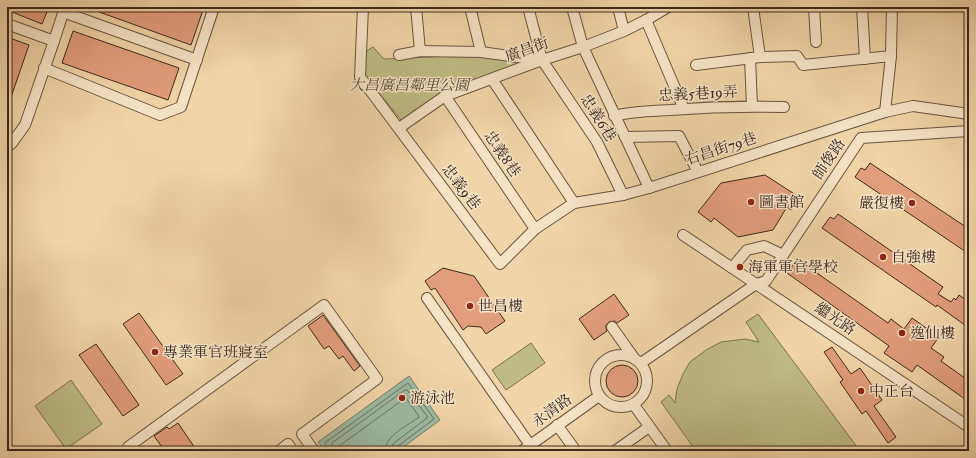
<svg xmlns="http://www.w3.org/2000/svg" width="976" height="458" viewBox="0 0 976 458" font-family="'IM FELL Double Pica','Noto Serif TC',serif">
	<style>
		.green { fill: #bebc84; stroke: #7e7252 }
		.water { fill: #9bb9a3; stroke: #757f6f }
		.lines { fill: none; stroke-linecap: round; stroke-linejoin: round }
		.shore { stroke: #6c7162; stroke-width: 1 }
		.building { fill: #e29d7b; stroke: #3d2921 }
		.minor-casing { stroke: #6a5442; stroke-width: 12 }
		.minor { stroke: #f6e3c6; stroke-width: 10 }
		.poi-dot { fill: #8f2418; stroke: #f6e3c6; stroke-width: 1.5 }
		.labels { text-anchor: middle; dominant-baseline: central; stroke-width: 3; stroke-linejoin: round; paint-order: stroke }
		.street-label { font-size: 15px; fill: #3d2921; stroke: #f6e3c6 }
		.park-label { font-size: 15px; font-style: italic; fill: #574635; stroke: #f6e3c6 }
		.poi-label { font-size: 15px; fill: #3d2921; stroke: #f6e3c6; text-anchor: start }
	</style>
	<rect width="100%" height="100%" fill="#f1d4a7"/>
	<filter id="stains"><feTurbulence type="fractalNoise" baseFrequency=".005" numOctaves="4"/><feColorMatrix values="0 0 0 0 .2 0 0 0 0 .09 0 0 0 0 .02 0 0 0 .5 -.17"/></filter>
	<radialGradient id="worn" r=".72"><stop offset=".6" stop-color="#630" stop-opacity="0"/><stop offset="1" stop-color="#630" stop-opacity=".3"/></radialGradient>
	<g class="green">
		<polygon points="373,47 384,59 476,55 530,62 403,122 364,75 365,52"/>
		<polygon points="758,314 860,451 696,451 661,402 669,395 675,403 677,389 683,374 690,362 706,350 721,342 745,339 759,342 746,322"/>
		<polygon points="531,343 545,363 506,390 492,370"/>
		<polygon points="71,380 102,424 66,449 35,406"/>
	</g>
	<polygon class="water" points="409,376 440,420 398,451 325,451 318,442"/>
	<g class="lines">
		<g class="shore">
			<polyline points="328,451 327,448 325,444 326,442 408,383 434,419 398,446 396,448 396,451"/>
			<polyline points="333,451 332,445 332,443 405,390 407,390 427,416 427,418 394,443 391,447 391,451"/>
			<path d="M339,451V446L404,399L406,398L418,415L419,417C408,426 385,435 385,451"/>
		</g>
	</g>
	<g class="building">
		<polygon points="7,7 49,7 42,24 7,10"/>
		<polygon points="88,7 204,7 191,45 88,8"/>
		<polygon points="73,31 179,68 168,100 62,63"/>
		<polygon points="7,37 29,45 8,106 7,106 7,71 11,59 7,58"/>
		<polygon points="870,163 969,229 969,254 855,177 861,168 865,170"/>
		<polygon points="765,175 799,197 791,210 787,207 773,230 738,237 714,218 711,222 698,212 721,183"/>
		<polygon points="838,214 943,287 938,294 951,302 954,298 956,300 959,295 969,302 969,328 937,305 936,307 822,228 830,217 834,219"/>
		<polygon points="797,259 888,323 891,319 904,329 912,318 939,337 931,348 944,357 941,361 969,381 969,402 917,365 912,372 884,353 889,346 787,273"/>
		<polygon points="443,268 474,276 505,321 486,334 481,327 468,326 463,330 435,288 431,290 425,281"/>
		<polygon points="614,294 629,315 617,323 614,321 609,322 606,325 606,328 607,331 594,340 579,319"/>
		<polygon points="139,313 183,374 166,385 123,324"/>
		<polygon points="323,315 360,366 354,371 343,356 339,359 329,346 324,349 308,326"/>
		<polygon points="96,344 139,405 123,416 79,355"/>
		<polygon points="832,347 851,374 860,368 882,400 874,406 896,437 888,443 866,411 862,414 840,382 843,380 824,352"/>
		<circle cx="622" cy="381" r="16"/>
		<polygon points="178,423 197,451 165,451 154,436 167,427 169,429"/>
	</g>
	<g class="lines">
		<g class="minor-casing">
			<g id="minor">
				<polyline points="363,7 360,77 500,264 535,229 574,203 623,195 649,188 885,112 913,106 969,114"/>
				<polyline points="416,7 420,51"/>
				<polyline points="470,7 481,52"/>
				<polyline points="528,7 542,60 597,142 623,195"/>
				<polyline points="572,7 583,47 649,188"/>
				<polyline points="618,7 624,31"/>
				<polyline points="753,7 760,57"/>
				<polyline points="814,7 816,42"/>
				<polyline points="862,7 865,59"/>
				<polyline points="63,12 197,60"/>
				<polyline points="646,20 684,109"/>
				<polyline points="7,24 54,41"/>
				<polyline points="399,55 420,51 481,52 540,60"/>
				<polyline points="750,58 752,106"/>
				<polyline points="696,65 760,57 797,56 803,65 891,56"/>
				<polyline points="44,68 160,115 181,107 214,7"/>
				<polyline points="492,79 574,203"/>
				<polyline points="445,96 535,229"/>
				<polyline points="885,112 891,56 892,7"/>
				<path d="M614,116C632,111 651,111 670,110C708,107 746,106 784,107"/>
				<polyline points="399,128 445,96 542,60 583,47 624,31 648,19 668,7"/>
				<polyline points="625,137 679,136 698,172"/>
				<polyline points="7,147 12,143 25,125 54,41 65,7"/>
				<polyline points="683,235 969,427"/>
				<polyline points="732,268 747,250 764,246 783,255"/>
				<polyline points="427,298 530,445"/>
				<polyline points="612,327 634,358"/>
				<circle cx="621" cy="381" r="26"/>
				<polyline points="641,363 756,284 766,281 861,138 969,131"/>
				<polyline points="634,405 667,451"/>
				<polyline points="557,425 576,451"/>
				<polyline points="130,451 128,447 324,305 377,379 302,434 314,451"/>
				<polyline points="279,451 288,444 293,451"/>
				<polyline points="522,451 599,396"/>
				<polyline points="615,451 649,427"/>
			</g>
		</g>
		<use href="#minor" class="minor"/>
	</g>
	<g class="poi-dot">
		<circle cx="751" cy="202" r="4"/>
		<circle cx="912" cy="203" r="4"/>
		<circle cx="883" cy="257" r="4"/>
		<circle cx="740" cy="267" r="4"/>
		<circle cx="470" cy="306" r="4"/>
		<circle cx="902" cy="333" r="4"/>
		<circle cx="155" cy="352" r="4"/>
		<circle cx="861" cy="391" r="4"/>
		<circle cx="402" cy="398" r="4"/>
	</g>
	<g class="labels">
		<g class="street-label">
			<text transform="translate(527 50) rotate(-20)">廣昌街</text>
			<text transform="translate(698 94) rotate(-3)">忠義5巷19弄</text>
			<text transform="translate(598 118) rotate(58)">忠義6巷</text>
			<text transform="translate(721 149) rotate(-18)">右昌街79巷</text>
			<text transform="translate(502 154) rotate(56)">忠義8巷</text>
			<text transform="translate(829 159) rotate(-56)">師俊路</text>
			<text transform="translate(461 187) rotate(53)">忠義9巷</text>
			<text transform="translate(835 319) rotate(34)">繼光路</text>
			<text transform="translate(552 411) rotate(-36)">永清路</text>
		</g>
		<g class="park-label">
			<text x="409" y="85">大昌廣昌鄰里公園</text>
		</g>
		<g class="poi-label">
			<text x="759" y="202">圖書館</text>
			<text x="904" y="203" text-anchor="end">嚴復樓</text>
			<text x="891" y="257">自強樓</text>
			<text x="748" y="267">海軍軍官學校</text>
			<text x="478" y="306">世昌樓</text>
			<text x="910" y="333">逸仙樓</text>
			<text x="163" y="352">專業軍官班寢室</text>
			<text x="869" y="391">中正台</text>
			<text x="410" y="398">游泳池</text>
		</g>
	</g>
	<rect width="976" height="458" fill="none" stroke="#f1d4a7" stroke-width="24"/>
	<rect x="8" y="8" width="960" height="442" fill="none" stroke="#3d2921" stroke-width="2"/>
	<rect x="12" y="12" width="952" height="434" fill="none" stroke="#3d2921"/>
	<rect width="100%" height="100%" filter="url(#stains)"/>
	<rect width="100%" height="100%" fill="url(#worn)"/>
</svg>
